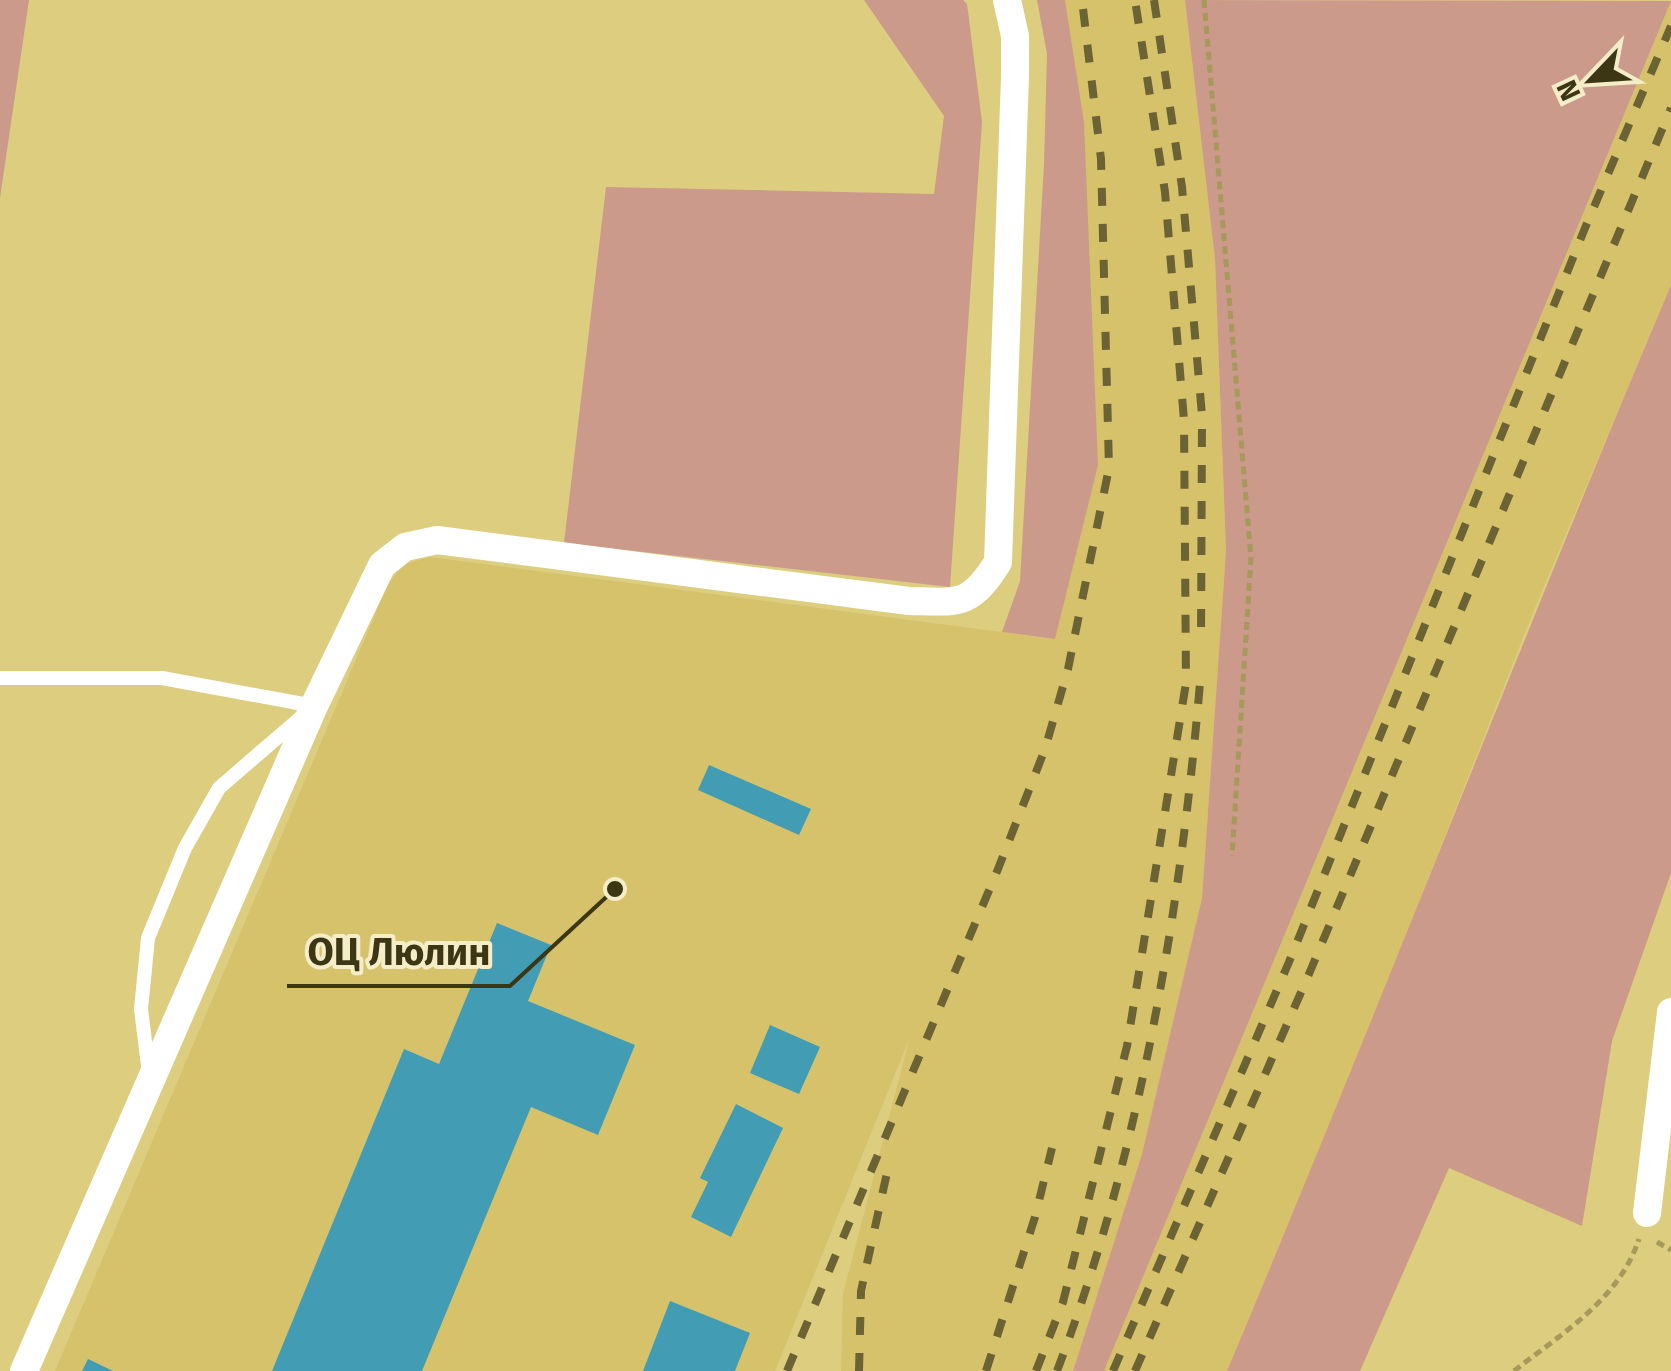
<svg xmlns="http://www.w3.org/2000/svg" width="1671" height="1371" viewBox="0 0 1671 1371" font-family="'Fira Sans',sans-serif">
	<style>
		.built { fill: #d5c26b }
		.green { fill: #cb9a8b }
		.building { fill: #429db4 }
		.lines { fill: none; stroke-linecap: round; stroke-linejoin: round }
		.path { stroke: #a6995b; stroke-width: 5; stroke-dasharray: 8 5; stroke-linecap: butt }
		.lane { stroke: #fff; stroke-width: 14 }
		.street { stroke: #fff; stroke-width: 28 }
		.rail { stroke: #6c6334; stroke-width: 8; stroke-dasharray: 18 18; stroke-linecap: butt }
		.leader { fill: none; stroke: #3d3615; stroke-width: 4 }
		.callout-dot { fill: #3d3615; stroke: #f5edc7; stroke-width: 4 }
		.callout-label { font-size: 38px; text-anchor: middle; font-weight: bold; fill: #3d3615; stroke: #f5edc7; stroke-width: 8; stroke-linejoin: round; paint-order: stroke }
	</style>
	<rect width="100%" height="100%" fill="#ddcd7f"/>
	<g class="built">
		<polygon points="1065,0 1185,0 1215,259 1226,551 1202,898 1142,1154 1073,1371 841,1371 843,1294 910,1037 775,1371 55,1371 388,584 404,564 430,557 1055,639 1084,122"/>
		<polygon points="1671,1 1671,285 1532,615 1341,1100 1227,1371 1104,1371"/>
	</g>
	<g class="green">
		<polygon points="0,0 29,0 0,198"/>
		<polygon points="864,0 963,0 967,4 982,122 950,587 564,543 606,187 934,194 944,116"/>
		<polygon points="1037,0 1065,0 1084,122 1098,465 1055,639 1002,632 1020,581 1044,164 1047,54"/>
		<polygon points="1185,0 1671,1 1104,1371 1073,1371 1142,1154 1202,898 1226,551 1215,259"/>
		<path d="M1671,285V873L1612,1041L1582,1226L1449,1168L1360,1371H1227C1379,1010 1519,645 1671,285Z"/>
	</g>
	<g class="building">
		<polygon points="709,765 811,809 799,835 698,790"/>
		<polygon points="497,923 551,945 528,1001 635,1045 598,1135 531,1107 422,1371 272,1371 404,1049 439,1064"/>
		<polygon points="770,1025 820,1047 799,1094 750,1073"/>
		<polygon points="736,1104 783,1128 731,1237 691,1217 708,1182 700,1178"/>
		<polygon points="670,1301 750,1333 735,1371 643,1371"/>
		<polygon points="88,1359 113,1371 82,1371"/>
	</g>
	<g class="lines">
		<g class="path">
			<polyline points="1204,0 1251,558 1232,856"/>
			<polyline points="1657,1242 1671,1250"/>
			<path d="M1514,1371C1562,1333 1619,1300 1639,1239"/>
		</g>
		<g class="lane">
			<polyline points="0,678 162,678 314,706"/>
			<polyline points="149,1074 141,1009 148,938 185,848 219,788 306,713"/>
		</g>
		<g class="street">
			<polyline points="1647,1213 1671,1012"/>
			<path d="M24,1371L314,706L382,565L405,547L437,540L909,601C959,602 970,607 998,562L1015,76V36L1007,0"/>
		</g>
		<g class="rail">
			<polyline points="1154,0 1182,187 1202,415 1201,643"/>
			<polyline points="787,1371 998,869 1045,749 1068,669 1109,468 1101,159 1082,0"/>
			<polyline points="859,1371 861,1291 890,1159"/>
			<polyline points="986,1371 1035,1217 1052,1148"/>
			<polyline points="1036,1371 1063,1302 1127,1046 1186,683 1184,420 1165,192 1135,0"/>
			<path d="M1057,1371C1140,1153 1180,915 1200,683"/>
			<polyline points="1113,1371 1289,962 1585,228 1671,26"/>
			<polyline points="1135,1371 1309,974 1671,108"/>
		</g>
	</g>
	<path class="leader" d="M615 889L510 986H287"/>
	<circle class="callout-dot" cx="615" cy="889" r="10"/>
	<g class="callout-label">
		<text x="399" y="965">ОЦ Люлин</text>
	</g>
	<g transform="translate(1591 80) rotate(245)" stroke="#f5edc7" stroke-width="8" paint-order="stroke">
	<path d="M0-8L18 38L0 25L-18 38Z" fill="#3d3615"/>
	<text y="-15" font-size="28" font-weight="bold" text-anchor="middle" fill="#3d3615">N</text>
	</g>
</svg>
